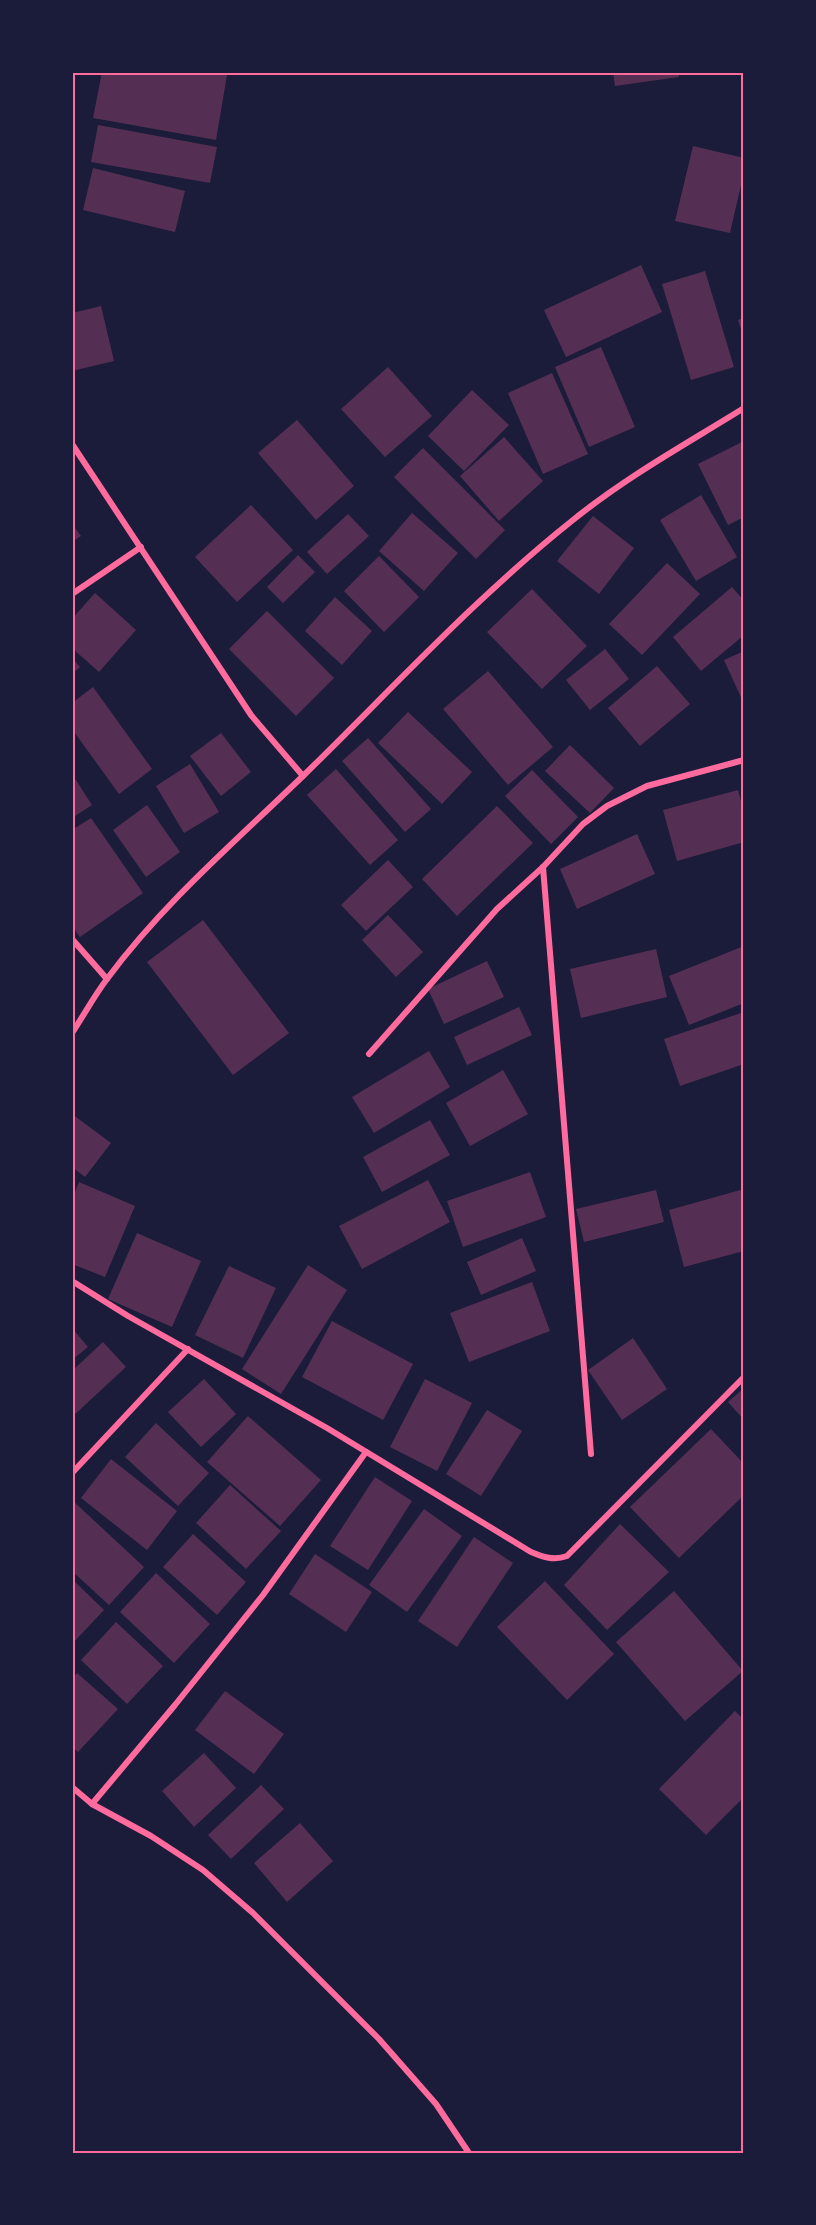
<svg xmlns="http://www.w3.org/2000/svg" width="816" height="2225" viewBox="0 0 816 2225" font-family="Montserrat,sans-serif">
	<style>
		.building { fill: #542f53 }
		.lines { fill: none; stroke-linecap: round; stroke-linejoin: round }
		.minor { stroke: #ff6b9d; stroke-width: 6 }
		.neatline { fill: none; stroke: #ff6b9d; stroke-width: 2 }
	</style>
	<rect width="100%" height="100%" fill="#1b1b3a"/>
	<g class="building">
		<polygon points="102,72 209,72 227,75 216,140 93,118"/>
		<polygon points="613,72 678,72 679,77 615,86"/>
		<polygon points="98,125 217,147 210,183 91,162"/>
		<polygon points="693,146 744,158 744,172 730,233 675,221"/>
		<polygon points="93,168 185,191 175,232 83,210"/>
		<polygon points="641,265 662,312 566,357 544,310"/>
		<polygon points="705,271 734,367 691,380 662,284"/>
		<polygon points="101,306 114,361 72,371 72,313"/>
		<polygon points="744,318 744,338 738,320"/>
		<polygon points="601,347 635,427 589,447 555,367"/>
		<polygon points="388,367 432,416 385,457 341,409"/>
		<polygon points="552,373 588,454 543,474 508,393"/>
		<polygon points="472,390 509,425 464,471 428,436"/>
		<polygon points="297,420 354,486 316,520 258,453"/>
		<polygon points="504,437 543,481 499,521 460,476"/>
		<polygon points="744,441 744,517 728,525 698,464"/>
		<polygon points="423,448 505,530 476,559 394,477"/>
		<polygon points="701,495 737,557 696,581 660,520"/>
		<polygon points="251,505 293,550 237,602 195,557"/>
		<polygon points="412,513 458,553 424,591 379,551"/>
		<polygon points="348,514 369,536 327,574 307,552"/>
		<polygon points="593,516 634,548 599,594 557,561"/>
		<polygon points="72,524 81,536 72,542"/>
		<polygon points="298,555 315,572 283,603 267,587"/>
		<polygon points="379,556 419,597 384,632 344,591"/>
		<polygon points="667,563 700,594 642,655 609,624"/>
		<polygon points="732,587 744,601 744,635 701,671 673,637"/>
		<polygon points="532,589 587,646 542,689 487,632"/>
		<polygon points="95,593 136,630 99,672 72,648 72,619"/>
		<polygon points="335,597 372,631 342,665 305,631"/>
		<polygon points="267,611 334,678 296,716 229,649"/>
		<polygon points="605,649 629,679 590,710 566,680"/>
		<polygon points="744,651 744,704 724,660"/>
		<polygon points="72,658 80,667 72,674"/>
		<polygon points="657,666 690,704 640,746 608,708"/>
		<polygon points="488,671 553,747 508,785 443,709"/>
		<polygon points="93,687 152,769 119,794 72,729 72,703"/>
		<polygon points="408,712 472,772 442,804 378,743"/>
		<polygon points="221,733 251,772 221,796 190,756"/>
		<polygon points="368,738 431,809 405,832 342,761"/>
		<polygon points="570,745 614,788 590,813 545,771"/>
		<polygon points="190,764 219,812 184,833 156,786"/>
		<polygon points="336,769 398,840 370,865 307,795"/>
		<polygon points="532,770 578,817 551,844 505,796"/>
		<polygon points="72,774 92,805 72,818"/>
		<polygon points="738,790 744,812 744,842 677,861 663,810"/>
		<polygon points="147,805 180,852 146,877 113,830"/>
		<polygon points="497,806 533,843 457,916 422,879"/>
		<polygon points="91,818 143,893 80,937 72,926 72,830"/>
		<polygon points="637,834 655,874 577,909 560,869"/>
		<polygon points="388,860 413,887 366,931 341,905"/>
		<polygon points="388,915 423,952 396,977 362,940"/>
		<polygon points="203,920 289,1033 233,1075 147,962"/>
		<polygon points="744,946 744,1003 689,1025 669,976"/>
		<polygon points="656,949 667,997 581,1018 570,969"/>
		<polygon points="487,961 504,997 444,1024 428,989"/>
		<polygon points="519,1007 532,1035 467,1065 454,1037"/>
		<polygon points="744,1012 744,1064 680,1086 664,1039"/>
		<polygon points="429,1051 450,1087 374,1133 352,1097"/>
		<polygon points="503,1070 528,1114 470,1146 446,1103"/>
		<polygon points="72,1114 111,1143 85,1177 72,1167"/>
		<polygon points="430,1120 450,1155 382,1192 363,1157"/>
		<polygon points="530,1172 546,1217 463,1247 447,1201"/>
		<polygon points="428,1180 450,1222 362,1269 339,1226"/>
		<polygon points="79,1182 135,1206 105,1277 72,1264 72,1200"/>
		<polygon points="744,1189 744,1251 684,1267 669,1210"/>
		<polygon points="656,1190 664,1222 584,1242 576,1209"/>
		<polygon points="137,1233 201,1261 172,1327 108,1299"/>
		<polygon points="522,1238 536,1271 481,1295 467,1262"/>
		<polygon points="308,1265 347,1290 281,1394 242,1369"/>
		<polygon points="229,1266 276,1288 243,1358 195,1335"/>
		<polygon points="532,1282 550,1331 469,1362 450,1313"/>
		<polygon points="332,1321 413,1364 383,1420 302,1377"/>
		<polygon points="72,1328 88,1347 72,1360"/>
		<polygon points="633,1338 667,1389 622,1420 588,1370"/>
		<polygon points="103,1342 126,1367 72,1417 72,1371"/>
		<polygon points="204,1379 236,1414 201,1447 168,1412"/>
		<polygon points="425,1379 472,1403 437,1471 390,1447"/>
		<polygon points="744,1388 744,1420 728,1402"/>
		<polygon points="487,1410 522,1431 481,1496 446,1474"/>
		<polygon points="248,1416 321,1480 280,1526 207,1462"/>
		<polygon points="156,1423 209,1473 178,1506 125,1457"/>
		<polygon points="711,1429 744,1464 744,1495 679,1558 630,1507"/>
		<polygon points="111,1459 177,1511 147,1550 81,1498"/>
		<polygon points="375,1477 412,1501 368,1570 330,1546"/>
		<polygon points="230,1485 281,1531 246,1569 196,1523"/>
		<polygon points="72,1500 144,1567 109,1605 72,1571"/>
		<polygon points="424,1509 462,1536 407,1612 369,1585"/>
		<polygon points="620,1524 669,1572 607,1630 564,1585"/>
		<polygon points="193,1534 246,1582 217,1615 163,1567"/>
		<polygon points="474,1537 513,1563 457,1647 418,1621"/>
		<polygon points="315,1554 372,1592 346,1632 289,1594"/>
		<polygon points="156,1573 210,1624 174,1663 120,1612"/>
		<polygon points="72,1579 104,1610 72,1644"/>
		<polygon points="545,1581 614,1654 567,1700 497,1627"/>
		<polygon points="674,1591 743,1671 685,1721 616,1642"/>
		<polygon points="116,1622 163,1666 127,1704 81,1660"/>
		<polygon points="77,1673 118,1709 78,1752 72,1747 72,1679"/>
		<polygon points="225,1691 284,1734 254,1774 195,1730"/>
		<polygon points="735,1711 744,1720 744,1797 706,1835 659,1789"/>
		<polygon points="204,1753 236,1788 194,1827 162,1791"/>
		<polygon points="261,1785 284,1809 231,1859 208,1835"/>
		<polygon points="300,1823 333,1861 287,1902 254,1863"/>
	</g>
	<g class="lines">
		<g class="minor">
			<polyline points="72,444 251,715 303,776"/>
			<polyline points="72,594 141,547"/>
			<polyline points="543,867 591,1454"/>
			<polyline points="72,939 107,979"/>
			<path d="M72,1033C84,1015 94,996 107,979C164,902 236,841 304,775C392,689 476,597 573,520C626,477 686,444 744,408"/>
			<polyline points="369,1054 497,909 543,867 583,824 607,806 647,786 744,760"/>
			<path d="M72,1281L128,1316L327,1428L531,1552C543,1557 554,1561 567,1556L744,1377"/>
			<polyline points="72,1473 188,1349"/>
			<polyline points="72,1787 92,1804 151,1836 203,1870 253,1913 379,2039 436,2104 469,2153"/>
			<polyline points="92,1804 175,1705 263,1595 366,1452"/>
		</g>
	</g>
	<rect width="816" height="2225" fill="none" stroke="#1b1b3a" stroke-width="147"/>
	<rect x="74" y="74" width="668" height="2078" class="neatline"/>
</svg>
